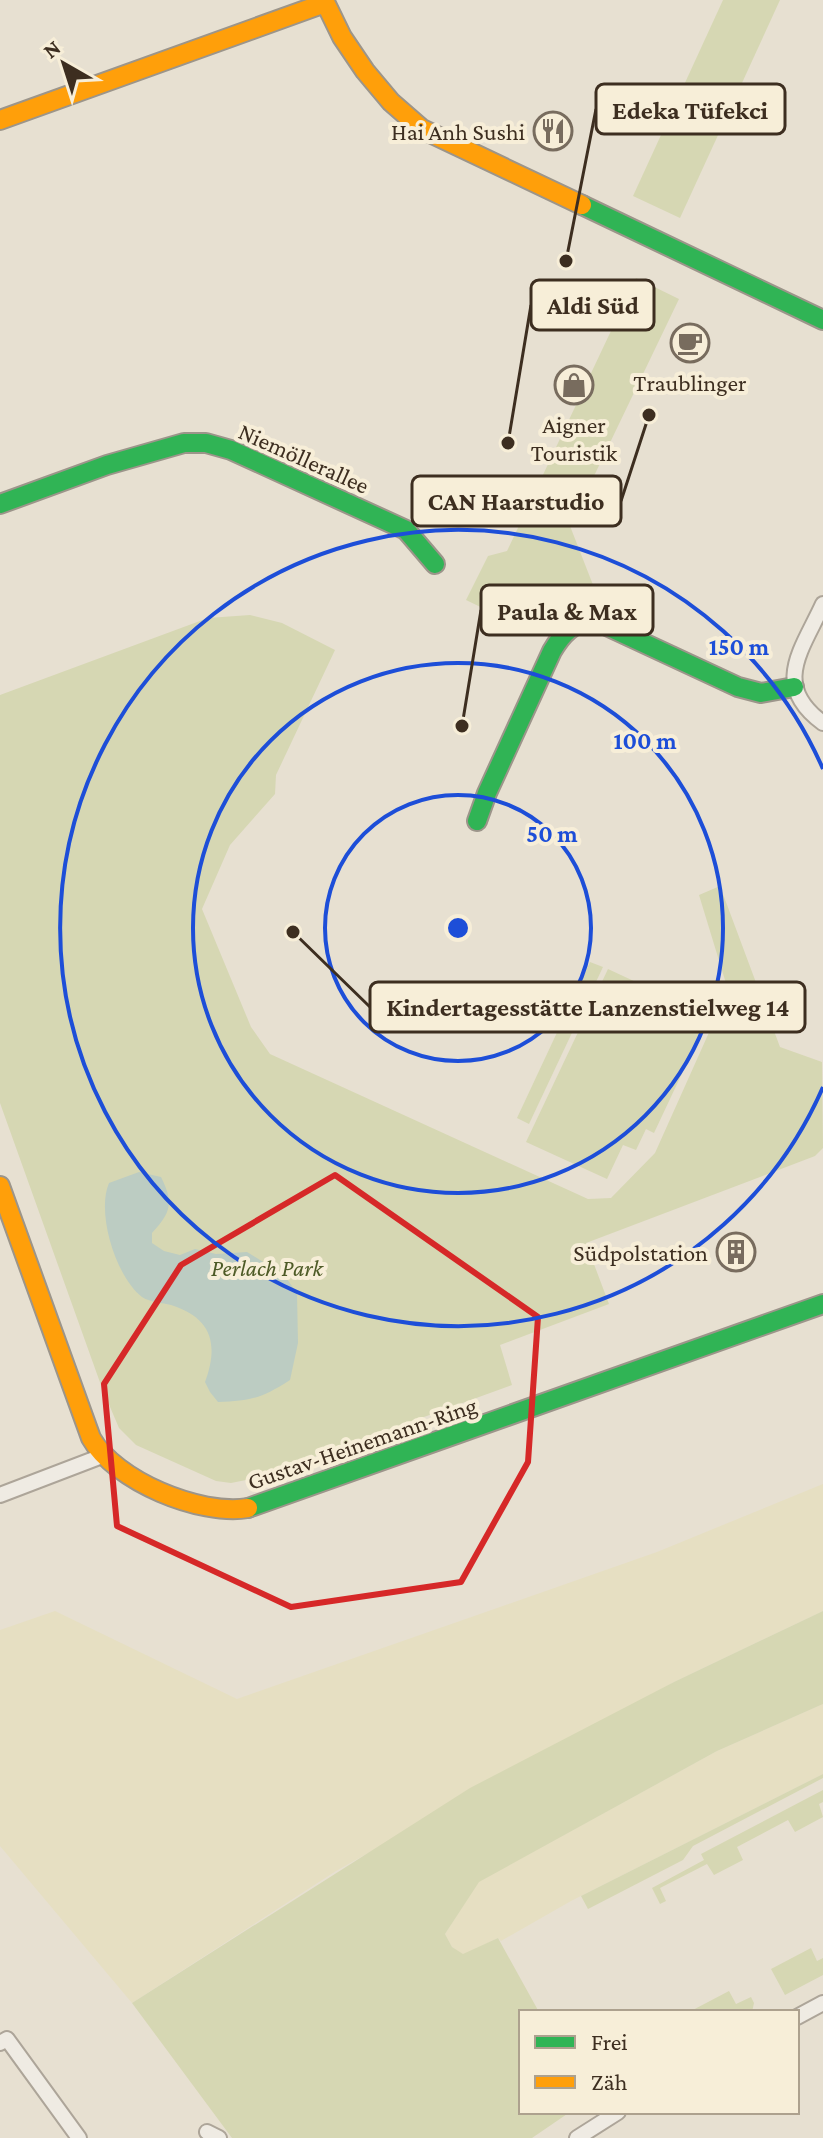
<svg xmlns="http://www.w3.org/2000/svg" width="823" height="2138" viewBox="0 0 823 2138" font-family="'Crimson Pro',serif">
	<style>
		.farmland { fill: #e6dfc2 }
		.green { fill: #d6d7b3 }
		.water { fill: #bcccc2 }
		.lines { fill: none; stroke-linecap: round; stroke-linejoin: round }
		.street-casing { stroke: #ada599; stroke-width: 18 }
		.fast-casing { stroke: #9c958a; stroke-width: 22 }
		.slow-casing { stroke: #9c958a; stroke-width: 22 }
		.street { stroke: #efebe3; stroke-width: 14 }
		.fast { stroke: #30b455; stroke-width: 18 }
		.slow { stroke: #ff9f0a; stroke-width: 18 }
		.marked { fill: none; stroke: #d62828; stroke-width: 6; stroke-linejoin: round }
		.ring { fill: none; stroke: #1d4ed8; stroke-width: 4 }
		.labels { text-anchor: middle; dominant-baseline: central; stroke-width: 8; stroke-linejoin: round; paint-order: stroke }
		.poi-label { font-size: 24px; fill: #3d2e20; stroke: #f7eed8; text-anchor: end }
		.street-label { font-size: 24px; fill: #3d2e20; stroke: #f7eed8 }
		.park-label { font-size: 24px; font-style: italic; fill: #4d5a26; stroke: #f7eed8 }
		.centre { fill: #1d4ed8; stroke: #f7eed8; stroke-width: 4 }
		.ring-label { font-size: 24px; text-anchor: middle; font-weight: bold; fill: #1d4ed8; stroke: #f7eed8; stroke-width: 8; stroke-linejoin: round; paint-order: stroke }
		.leader { fill: none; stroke: #3d2e20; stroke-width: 3 }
		.callout-dot { fill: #3d2e20; stroke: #f7eed8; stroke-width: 3 }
		.callout { fill: #f7eed8; stroke: #3d2e20; stroke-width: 3 }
		.callout-label { font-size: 26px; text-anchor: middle; font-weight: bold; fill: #3d2e20 }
	</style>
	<rect width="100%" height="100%" fill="#e7e0d1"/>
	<g class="farmland">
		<polygon points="823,1484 823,1611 674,1682 336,1871 132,2003 0,1846 0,1630 55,1611 237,1699 657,1552"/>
		<polygon points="823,1704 823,1774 571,1901 501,1941 498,1938 463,1955 452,1947 445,1934 478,1882 717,1751"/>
	</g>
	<g class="green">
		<polygon points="723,0 780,0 680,218 633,196"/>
		<polygon points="636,278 679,299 570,526 595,590 562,584 536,634 466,600 488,556 507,551"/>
		<polygon points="250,615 282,623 335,650 276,775 275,794 230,845 202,909 251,1027 270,1054 588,1199 611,1198 655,1153 728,990 699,895 720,886 780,1047 822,1062 823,1148 815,1156 586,1243 609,1304 500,1345 512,1385 256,1478 231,1483 216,1481 136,1445 119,1428 102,1388 0,1103 0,695 208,618"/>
		<polygon points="590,962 603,967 529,1124 517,1118"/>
		<polygon points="608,969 709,1016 654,1133 646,1129 636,1150 623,1145 607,1179 526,1142"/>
		<polygon points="823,1611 823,1704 717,1751 479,1882 445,1934 452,1947 463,1954 498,1938 539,2012 521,2012 521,2112 570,2112 532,2138 232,2138 132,2003 470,1788 674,1682"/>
		<polygon points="823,1774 823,1778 693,1846 683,1860 588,1909 581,1896"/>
		<polygon points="823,1790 823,1802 819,1804 823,1817 795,1832 788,1820 737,1847 743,1860 714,1875 707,1864 660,1888 666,1901 660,1904 652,1888 704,1860 701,1854"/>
		<polygon points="811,1948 817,1961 823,1958 823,1975 785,1995 771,1969"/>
		<polygon points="729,1991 736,2004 751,1997 754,2003 752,2012 689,2012"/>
	</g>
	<path class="water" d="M139,1172L161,1177C174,1203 171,1212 152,1233V1243L164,1251L180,1255L195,1249L216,1254L247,1252L284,1275L297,1293L298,1343L290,1380C262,1398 251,1401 218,1402L210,1392L205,1382C219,1344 212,1318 171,1305C163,1303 149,1302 142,1297C116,1277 96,1213 109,1183Z"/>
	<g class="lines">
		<g class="street-casing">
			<g id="street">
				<path d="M823,604C802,650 771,685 823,723"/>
				<polyline points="0,1495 102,1456"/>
				<polyline points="797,2017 823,2003"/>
				<polyline points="0,2043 7,2039 79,2138"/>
				<polyline points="207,2132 219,2138"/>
				<polyline points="577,2138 618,2112"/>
			</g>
		</g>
		<g class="fast-casing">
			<g id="fast">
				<polyline points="582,205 823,320"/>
				<polyline points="0,504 107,465 184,443 206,443 231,450 406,530 435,564"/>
				<path d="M477,821L487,793L552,651C562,634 573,622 594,620L738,687L761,693L794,687"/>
				<polyline points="248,1508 823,1304"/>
			</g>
		</g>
		<g class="slow-casing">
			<g id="slow">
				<polyline points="324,0 342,37 365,71 391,102 422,129 582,205"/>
				<polyline points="0,120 325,3"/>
				<path d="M0,1186L91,1438C115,1481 200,1516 248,1508"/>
			</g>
		</g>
		<use href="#street" class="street"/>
		<use href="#fast" class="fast"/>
		<use href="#slow" class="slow"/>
	</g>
	<path class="marked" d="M335,1175L538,1317L528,1462L461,1582L291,1607L117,1526L104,1384L181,1265Z"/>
	<g class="ring">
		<circle cx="458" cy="928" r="133"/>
		<circle cx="458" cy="928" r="265"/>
		<path d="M823 1087A398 398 0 1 1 823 769"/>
	</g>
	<defs>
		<g id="restaurant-ring" transform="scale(2)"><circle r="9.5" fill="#f7eed8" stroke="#786c5e" stroke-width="1.5"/><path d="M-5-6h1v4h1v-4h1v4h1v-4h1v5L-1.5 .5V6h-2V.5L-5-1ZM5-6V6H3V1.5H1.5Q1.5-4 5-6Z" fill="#786c5e"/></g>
		<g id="cafe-ring" transform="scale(2)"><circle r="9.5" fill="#f7eed8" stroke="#786c5e" stroke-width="1.5"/><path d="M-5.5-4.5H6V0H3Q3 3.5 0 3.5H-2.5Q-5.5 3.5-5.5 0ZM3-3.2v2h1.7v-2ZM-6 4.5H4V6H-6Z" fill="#786c5e"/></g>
		<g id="shop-ring" transform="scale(2)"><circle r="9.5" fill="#f7eed8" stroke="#786c5e" stroke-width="1.5"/><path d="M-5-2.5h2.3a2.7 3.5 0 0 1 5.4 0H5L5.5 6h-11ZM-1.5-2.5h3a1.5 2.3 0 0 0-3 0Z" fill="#786c5e"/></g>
		<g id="building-ring" transform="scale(2)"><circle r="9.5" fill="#f7eed8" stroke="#786c5e" stroke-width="1.5"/><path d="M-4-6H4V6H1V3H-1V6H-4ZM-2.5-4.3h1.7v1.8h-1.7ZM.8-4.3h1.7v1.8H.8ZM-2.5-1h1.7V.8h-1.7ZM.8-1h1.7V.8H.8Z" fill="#786c5e"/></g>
	</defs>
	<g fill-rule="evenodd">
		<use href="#restaurant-ring" x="553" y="131"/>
		<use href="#cafe-ring" x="690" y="343"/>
		<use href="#shop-ring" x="574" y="385"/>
		<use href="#building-ring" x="736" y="1252"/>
	</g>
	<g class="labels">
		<g class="poi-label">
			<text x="525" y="131">Hai Anh Sushi</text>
			<text x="690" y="382" text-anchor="middle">Traublinger</text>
			<text x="574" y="424" text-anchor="middle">Aigner<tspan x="574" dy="28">Touristik</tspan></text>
			<text x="708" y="1252">Südpolstation</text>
		</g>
		<g class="street-label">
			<text transform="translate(304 458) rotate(24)">Niemöllerallee</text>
			<text transform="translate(362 1443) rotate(-19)">Gustav-Heinemann-Ring</text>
		</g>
		<g class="park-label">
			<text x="267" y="1267">Perlach Park</text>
		</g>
	</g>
	<circle cx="458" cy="928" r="12" class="centre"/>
	<g class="ring-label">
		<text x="739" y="655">150 m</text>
		<text x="645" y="749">100 m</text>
		<text x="552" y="842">50 m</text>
	</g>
	<path class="leader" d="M566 261L596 109M508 443L531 305M649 415L621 501M462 726L481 610M293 932L370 1007"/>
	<g class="callout-dot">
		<circle cx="566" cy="261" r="8"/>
		<circle cx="508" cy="443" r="8"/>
		<circle cx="649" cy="415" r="8"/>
		<circle cx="462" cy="726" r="8"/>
		<circle cx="293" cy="932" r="8"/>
	</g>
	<g class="callout">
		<rect x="596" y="84" width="189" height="50" rx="8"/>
		<rect x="531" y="280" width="123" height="50" rx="8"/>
		<rect x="412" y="476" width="209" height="50" rx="8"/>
		<rect x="481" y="585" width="172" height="50" rx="8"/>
		<rect x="370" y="982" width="435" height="50" rx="8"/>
	</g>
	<g class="callout-label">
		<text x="690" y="119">Edeka Tüfekci</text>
		<text x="593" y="314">Aldi Süd</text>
		<text x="516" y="510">CAN Haarstudio</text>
		<text x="567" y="620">Paula &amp; Max</text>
		<text x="588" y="1016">Kindertagesstätte Lanzenstielweg 14</text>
	</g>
	<rect x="519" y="2010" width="280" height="104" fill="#f7eed8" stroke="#ada18e" stroke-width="2"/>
	<rect x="535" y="2036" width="40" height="12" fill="#30b455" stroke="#ada18e" stroke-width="2"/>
	<text x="591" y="2050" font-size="24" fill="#3d2e20">Frei</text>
	<rect x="535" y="2076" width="40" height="12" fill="#ff9f0a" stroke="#ada18e" stroke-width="2"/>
	<text x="591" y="2090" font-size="24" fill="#3d2e20">Zäh</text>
	<g transform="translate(64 64) rotate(321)" stroke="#f7eed8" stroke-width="6" paint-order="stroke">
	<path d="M0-6L14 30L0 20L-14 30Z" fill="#3d2e20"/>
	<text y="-12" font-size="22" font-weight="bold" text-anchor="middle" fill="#3d2e20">N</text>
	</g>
</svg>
